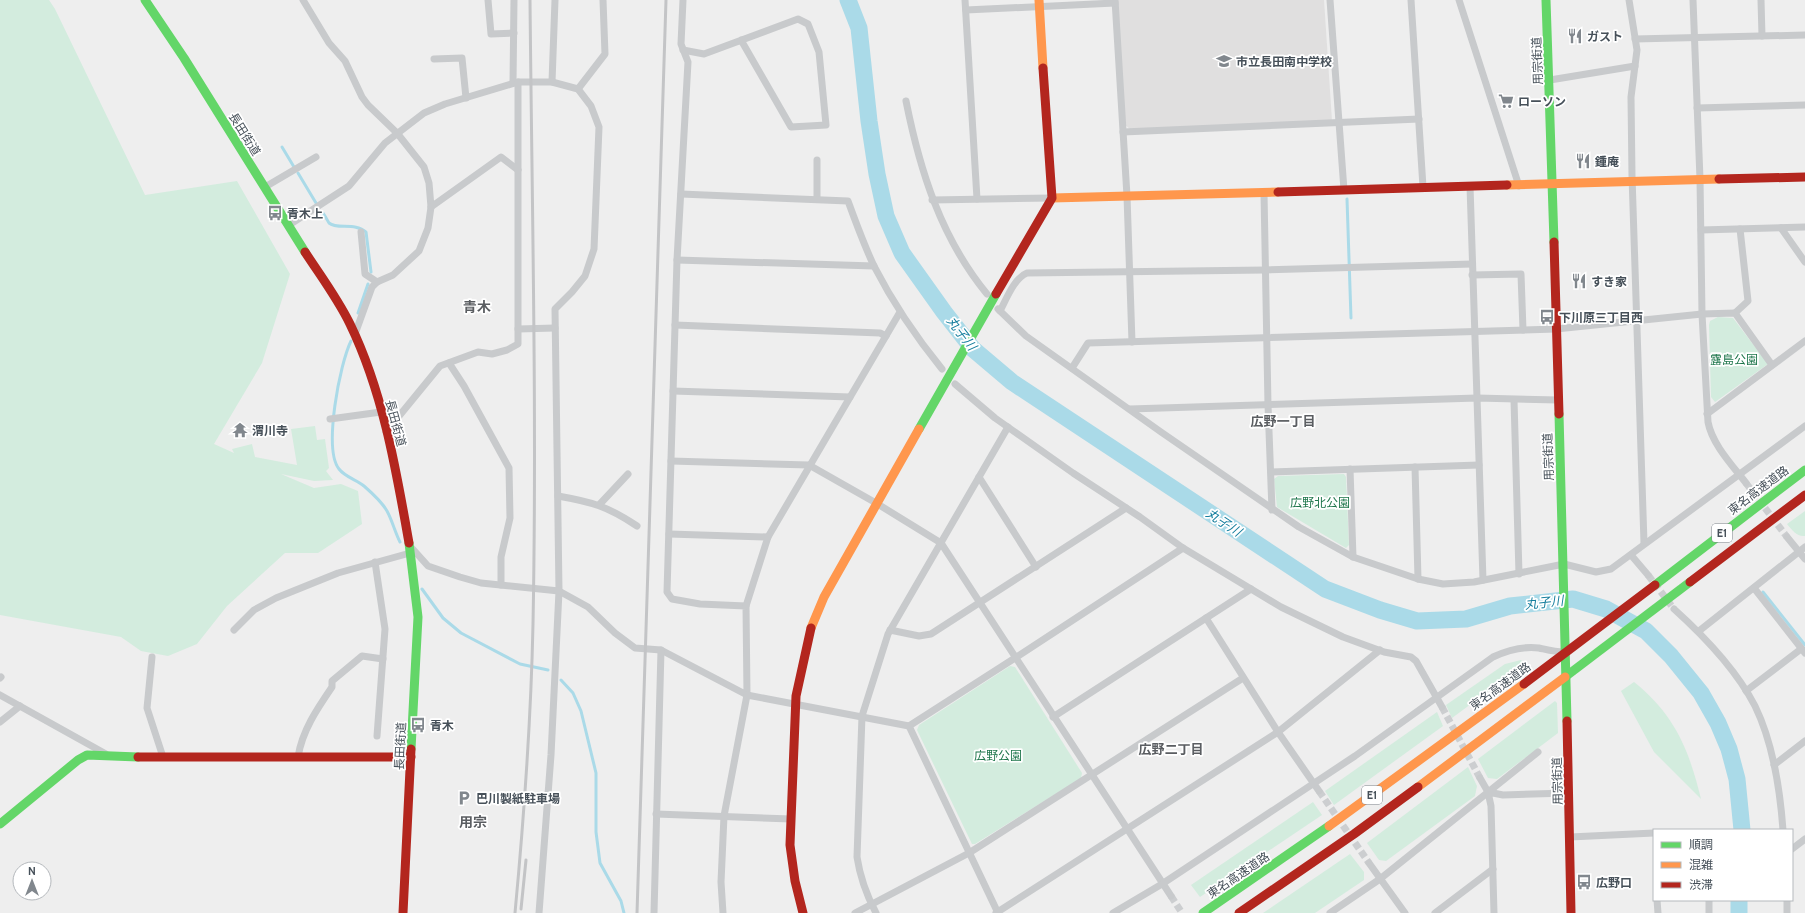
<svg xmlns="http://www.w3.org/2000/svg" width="1805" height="913" viewBox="0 0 1805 913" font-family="Cabin,'Noto Sans JP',sans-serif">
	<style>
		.education { fill: #e0dfdf }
		.green { fill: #d3ecde }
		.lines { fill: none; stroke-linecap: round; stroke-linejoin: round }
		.stream { stroke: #aadae8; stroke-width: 3 }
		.river { stroke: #aadae8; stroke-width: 17 }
		.street-tunnel { stroke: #ccced0; stroke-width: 7; stroke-dasharray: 7 3.5; stroke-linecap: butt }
		.street { stroke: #c8cacc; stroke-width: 7 }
		.fast { stroke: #63d668; stroke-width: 9 }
		.slow { stroke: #ff974d; stroke-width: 9 }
		.jam { stroke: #b3261e; stroke-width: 9 }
		.rail { stroke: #c3c4c6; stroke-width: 3 }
		.labels { text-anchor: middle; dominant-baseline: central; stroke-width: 3.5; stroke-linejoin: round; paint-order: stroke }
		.shield { fill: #fff; stroke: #7e848b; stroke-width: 1 }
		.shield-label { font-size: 11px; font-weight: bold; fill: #465059 }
		.poi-label { font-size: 12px; font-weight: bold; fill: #465059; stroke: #fff; text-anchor: start }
		.street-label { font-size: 12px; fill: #465059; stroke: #fff }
		.park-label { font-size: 12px; fill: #1d754a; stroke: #fff }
		.water-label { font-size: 13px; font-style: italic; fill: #167e9d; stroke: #fff }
		.neighbourhood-label { font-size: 13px; font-weight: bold; fill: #5a5d61; stroke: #fff }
		.quarter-label { font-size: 14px; font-weight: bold; fill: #5a5d61; stroke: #fff }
	</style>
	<rect width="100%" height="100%" fill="#eee"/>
	<polygon class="education" points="1117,0 1324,0 1332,121 1130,129 1125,125"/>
	<g class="green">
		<polygon points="0,0 49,0 55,9 145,195 237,181 290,274 262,363 214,444 234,453 232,449 252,444 255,457 297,465 291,429 315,426 317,440 325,439 329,468 326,471 333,480 314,481 281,474 314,488 341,484 358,491 362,524 318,553 285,553 227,606 197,644 168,656 141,651 121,637 0,615"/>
		<polygon points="1718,317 1733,318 1768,364 1715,402 1711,397 1709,325 1710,321"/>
		<polygon points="1344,474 1346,477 1349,545 1346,548 1277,507 1274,479 1278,476"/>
		<path d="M1805,511V536C1797,537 1792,530 1787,524Z"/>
		<polygon points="1521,660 1525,664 1452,718 1446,705 1505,664"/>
		<polygon points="1010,666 1015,667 1082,773 1081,778 975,844 972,844 917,730 919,725"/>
		<path d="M1634,682C1675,715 1689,750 1701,799L1654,752L1621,691Z"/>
		<polygon points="1555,701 1557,703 1558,733 1497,779 1488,778 1478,759"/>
		<polygon points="1437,712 1443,726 1334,805 1325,791"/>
		<polygon points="1468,767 1477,786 1475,796 1386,861 1379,860 1367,843"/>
		<polygon points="1313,802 1322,815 1200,897 1191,885"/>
		<polygon points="1350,854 1364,872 1364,880 1315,913 1263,913"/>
	</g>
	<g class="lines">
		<g class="stream">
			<polyline points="282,147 294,167"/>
			<polyline points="298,173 316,203"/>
			<polyline points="1347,199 1351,318"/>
			<path d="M322,212C325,215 327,220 329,223C337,230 355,222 366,232L371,272"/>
			<polyline points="358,313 368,284"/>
			<path d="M351,341C340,363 323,449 339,469C345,477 357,480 364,486C372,493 382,502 387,511C392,520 395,532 400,542"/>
			<polyline points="422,589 443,618 461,633 520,664 548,670"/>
			<polyline points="1763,592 1805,645"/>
			<polyline points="561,680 573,693 581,711 596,773 596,832 600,863 621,901 624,913"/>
		</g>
		<g class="river">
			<polyline points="848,0 859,28 869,121 877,174 886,216 902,253 944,312 973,349 1012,382 1325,589 1380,610 1417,621 1466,619 1510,606 1573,599 1606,609 1646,631 1671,656 1701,693 1718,723 1729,749 1737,779 1742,830"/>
			<polyline points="1739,913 1739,900"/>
		</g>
		<g class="street-tunnel">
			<polyline points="1746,483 1787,537"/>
			<polyline points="1648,575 1674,609"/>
			<polyline points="1442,707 1480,778"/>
			<polyline points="1319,791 1369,863"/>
			<polyline points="1171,896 1182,913"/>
		</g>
		<g class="street">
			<polyline points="303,0 329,43 345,61 362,97 368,105 397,133 424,167 429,183 431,207 428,228 419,251 393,275 377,282 372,287 355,334"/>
			<polyline points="488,0 491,34 514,33"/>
			<polyline points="965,0 977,199"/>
			<polyline points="1115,0 1127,196 1132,342"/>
			<polyline points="1330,0 1344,190"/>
			<polyline points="1411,0 1423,187"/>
			<polyline points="1459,0 1519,186"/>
			<polyline points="1629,0 1637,50 1631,97 1632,176 1644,543"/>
			<path d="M1693,0L1700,179L1702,314L1708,422C1712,444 1732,465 1746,483"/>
			<polyline points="1761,0 1762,36"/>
			<polyline points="966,10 1115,3"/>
			<polyline points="1635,39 1805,35"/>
			<polyline points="683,50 704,54 798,19 808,24 819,52 826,125 791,127 741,40"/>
			<polyline points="434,59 462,58 466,98"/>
			<polyline points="1550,80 1635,66"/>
			<polyline points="552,82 555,0"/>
			<polyline points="513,83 514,0"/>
			<polyline points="578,89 605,54 603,0"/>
			<path d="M906,101C920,171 941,238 987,294"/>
			<polyline points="1697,108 1805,105"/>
			<polyline points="1123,132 1419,119"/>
			<polyline points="817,160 817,198"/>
			<polyline points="1470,186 1483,580"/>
			<polyline points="265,187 316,157"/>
			<polyline points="1264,193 1268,405 1272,510"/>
			<path d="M681,194L848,201C856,223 864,245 874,266C893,303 916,337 942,369"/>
			<polyline points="932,200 1052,198"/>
			<polyline points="431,207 501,157 518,170"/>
			<polyline points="289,225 349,186 385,143 424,113 445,104 518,82 552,82 578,89 591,106 599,127 594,249 585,276 572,292 555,309 559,591 551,755 539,913"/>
			<polyline points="1781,228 1805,262"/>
			<polyline points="1701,230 1805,227"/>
			<polyline points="361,232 365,274 377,282"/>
			<polyline points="677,260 874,266"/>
			<polyline points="1472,275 1521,274 1523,330"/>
			<polyline points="998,309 1026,336 1161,432 1299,527 1353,557 1418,579 1443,584 1474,582 1564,564 1596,572 1611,569 1805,426"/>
			<path d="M1000,311C1006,300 1014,278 1027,273L1265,270L1472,264"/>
			<polyline points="1735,313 1748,301 1740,229"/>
			<polyline points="675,325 880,333 886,336"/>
			<polyline points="518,329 555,328"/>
			<polyline points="449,363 464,386 509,468 510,518 501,557 501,585"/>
			<polyline points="1072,368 1088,343 1556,329 1702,314 1735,313 1772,365"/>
			<polyline points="955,384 995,418 1073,473 1140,517 1183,548 1251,589 1281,607 1343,637 1384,652 1411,657 1416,661 1442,707"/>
			<polyline points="673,391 850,397"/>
			<polyline points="1514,400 1519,574"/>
			<polyline points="1130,409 1477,398 1558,400"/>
			<polyline points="1707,414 1805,341"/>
			<polyline points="330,419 381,412"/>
			<polyline points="386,432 440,366 478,352 492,354 507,350 518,344 518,82"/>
			<polyline points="671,461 809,465 876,503 941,543 1171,896"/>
			<polyline points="1415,467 1418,579"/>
			<polyline points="1350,469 1353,557"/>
			<polyline points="1271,472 1479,465"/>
			<polyline points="979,477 1036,567"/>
			<path d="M558,496C592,502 607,506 637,526"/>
			<polyline points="599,505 628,474"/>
			<polyline points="669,534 768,537"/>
			<polyline points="1787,537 1805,559"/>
			<polyline points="410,546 428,566 460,577 481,583 559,591 588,607 615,633 635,648 661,650 747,695 746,606 700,604 672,599 667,592 677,260 688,62 681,44 683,0"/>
			<polyline points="1631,555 1648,575"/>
			<polyline points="375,562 385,629 377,736"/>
			<polyline points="1754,588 1805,653"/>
			<polyline points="746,606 768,537 900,312"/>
			<path d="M1674,609C1705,637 1736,669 1755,706C1773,743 1780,789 1783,830"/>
			<polyline points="1206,618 1278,732 1319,791"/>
			<polyline points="234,630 254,610 276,598 338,573 410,553"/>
			<polyline points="890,630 919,636 931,634 1126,508"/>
			<polyline points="1699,631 1805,547"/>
			<polyline points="152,657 147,708 163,757"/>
			<polyline points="0,678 1,677"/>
			<polyline points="1746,691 1801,649"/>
			<polyline points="0,695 106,754"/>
			<polyline points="1053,717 1251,589"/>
			<polyline points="0,722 20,706"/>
			<polyline points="909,726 998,913"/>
			<path d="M298,757C302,731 317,709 332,687V681L362,656L383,659"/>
			<polyline points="1774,765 1805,741"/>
			<polyline points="1480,778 1488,792"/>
			<polyline points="656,814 791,819"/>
			<polyline points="1570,837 1654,833"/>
			<polyline points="1792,849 1805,839"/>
			<polyline points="1369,863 1405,913"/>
			<polyline points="1657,900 1658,913"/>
			<polyline points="1709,900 1709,913"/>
			<polyline points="1787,900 1787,913"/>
			<polyline points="654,913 661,650"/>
			<polyline points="723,913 721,882 724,816 747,695 909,726 1015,658 1183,548"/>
			<polyline points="855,913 969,853 1243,678"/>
			<path d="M876,913C866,894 860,877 857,857L862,716L888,634L1008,427"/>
			<polyline points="996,913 1278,732 1380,650"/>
			<path d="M1113,913L1162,884L1355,756L1493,657C1508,650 1523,646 1539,648C1548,650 1555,652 1564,652"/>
			<polyline points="1330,913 1380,879 1538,752"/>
			<polyline points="1435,913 1493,869"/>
			<polyline points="1494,913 1491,806 1488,792 1503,795 1569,793"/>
		</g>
		<g class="fast">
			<polyline points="145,0 184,58 305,252"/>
			<polyline points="1546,0 1554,242"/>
			<polyline points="1559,414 1567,721"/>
			<polyline points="919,429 996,294"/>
			<polyline points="409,543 418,617 411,749"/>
			<polyline points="1655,585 1805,470"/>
			<polyline points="1565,677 1690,582"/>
			<polyline points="0,824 78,760 87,755 138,757"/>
			<polyline points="1203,913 1329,826"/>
		</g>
		<g class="slow">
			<polyline points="1039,0 1043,68"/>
			<polyline points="1507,185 1719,179"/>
			<polyline points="1052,198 1278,192"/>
			<polyline points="811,628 824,597 919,429"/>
			<polyline points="1418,787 1565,677"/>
			<polyline points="1329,826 1524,684"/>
		</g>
		<g class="jam">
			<polyline points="1719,179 1805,177"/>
			<polyline points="1278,192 1507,185"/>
			<polyline points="1554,242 1559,414"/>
			<path d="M305,252C320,275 338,299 350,324C383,392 396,469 409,543"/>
			<polyline points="996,294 1052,198 1043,68"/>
			<polyline points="1690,582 1805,495"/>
			<polyline points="1524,684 1655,585"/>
			<polyline points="1567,721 1571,913"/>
			<polyline points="138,757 411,757"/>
			<polyline points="403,913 411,749"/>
			<polyline points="803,913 795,881 790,845 796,696 811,628"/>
			<polyline points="1239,913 1354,834 1418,787"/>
		</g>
		<g class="rail">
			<polyline points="521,909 526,860"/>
			<path d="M515,913C524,817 531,721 533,624C537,416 532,208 530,0"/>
			<polyline points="637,913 666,0"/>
		</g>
	</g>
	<defs>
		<g id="restaurant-bare" transform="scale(1.2)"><path d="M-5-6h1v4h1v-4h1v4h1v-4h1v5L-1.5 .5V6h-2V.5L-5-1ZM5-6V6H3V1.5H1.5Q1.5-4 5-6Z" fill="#81878d" stroke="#fff" stroke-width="2.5" paint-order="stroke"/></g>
		<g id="school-bare" transform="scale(1.2)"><path d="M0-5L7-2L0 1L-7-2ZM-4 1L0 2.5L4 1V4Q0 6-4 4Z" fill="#81878d" stroke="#fff" stroke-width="2.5" paint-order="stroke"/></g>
		<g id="supermarket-bare" transform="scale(1.2)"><path d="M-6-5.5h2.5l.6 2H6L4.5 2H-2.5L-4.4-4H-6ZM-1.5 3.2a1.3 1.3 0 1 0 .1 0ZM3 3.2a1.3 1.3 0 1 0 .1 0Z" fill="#81878d" stroke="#fff" stroke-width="2.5" paint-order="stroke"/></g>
		<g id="bus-bare" transform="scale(1.2)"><path d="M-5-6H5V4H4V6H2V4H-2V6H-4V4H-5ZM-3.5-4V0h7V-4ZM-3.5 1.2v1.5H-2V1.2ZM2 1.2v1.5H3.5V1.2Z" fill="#81878d" stroke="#fff" stroke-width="2.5" paint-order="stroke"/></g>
		<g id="temple-bare" transform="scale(1.2)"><path d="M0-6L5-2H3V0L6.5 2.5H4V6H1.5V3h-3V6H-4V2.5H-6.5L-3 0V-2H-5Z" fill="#81878d" stroke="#fff" stroke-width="2.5" paint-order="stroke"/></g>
		<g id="parking-bare" transform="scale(1.2)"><path d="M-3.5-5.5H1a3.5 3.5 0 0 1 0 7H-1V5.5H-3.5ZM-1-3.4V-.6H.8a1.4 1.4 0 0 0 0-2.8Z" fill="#81878d" stroke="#fff" stroke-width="2.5" paint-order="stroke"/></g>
	</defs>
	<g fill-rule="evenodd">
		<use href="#restaurant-bare" x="1575" y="36"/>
		<use href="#school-bare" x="1224" y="61"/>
		<use href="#supermarket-bare" x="1506" y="101"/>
		<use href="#restaurant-bare" x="1583" y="161"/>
		<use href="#bus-bare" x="275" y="213"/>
		<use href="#restaurant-bare" x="1579" y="281"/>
		<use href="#bus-bare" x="1547" y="317"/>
		<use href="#temple-bare" x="240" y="430"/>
		<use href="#bus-bare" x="418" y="725"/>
		<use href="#parking-bare" x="464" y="798"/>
		<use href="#bus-bare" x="1584" y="882"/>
	</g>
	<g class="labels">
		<g class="shield">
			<rect x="1712" y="524" width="20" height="18" rx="3"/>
			<rect x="1362" y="786" width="20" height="18" rx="3"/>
		</g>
		<g class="shield-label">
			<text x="1722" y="533">E1</text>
			<text x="1372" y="795">E1</text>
		</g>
		<g class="poi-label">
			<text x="1587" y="36">ガスト</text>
			<text x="1236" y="61">市立長田南中学校</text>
			<text x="1518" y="101">ローソン</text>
			<text x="1595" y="161">鍾庵</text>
			<text x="287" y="213">青木上</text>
			<text x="1591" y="281">すき家</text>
			<text x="1559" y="317">下川原三丁目西</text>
			<text x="252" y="430">渭川寺</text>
			<text x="430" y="725">青木</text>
			<text x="476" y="798">巴川製紙駐車場</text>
			<text x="1596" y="882">広野口</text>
		</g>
		<g class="street-label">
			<text transform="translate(1537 61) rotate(-92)">用宗街道</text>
			<text transform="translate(245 134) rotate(58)">長田街道</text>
			<text transform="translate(396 423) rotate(75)">長田街道</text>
			<text transform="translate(1548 457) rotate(-92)">用宗街道</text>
			<text transform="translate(1758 490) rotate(-37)">東名高速道路</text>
			<text transform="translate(1500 686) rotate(-36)">東名高速道路</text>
			<text transform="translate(400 746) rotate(-87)">長田街道</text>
			<text transform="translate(1557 781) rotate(-91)">用宗街道</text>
			<text transform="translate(1238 875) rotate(-34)">東名高速道路</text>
		</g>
		<g class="park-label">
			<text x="1734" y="359">露島公園</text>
			<text x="1320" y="502">広野北公園</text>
			<text x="998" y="755">広野公園</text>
		</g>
		<g class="water-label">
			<text transform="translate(962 333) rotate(52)">丸子川</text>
			<text transform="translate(1224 522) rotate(33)">丸子川</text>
			<text transform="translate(1544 602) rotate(-6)">丸子川</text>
		</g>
		<g class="neighbourhood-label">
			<text x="1283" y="421">広野一丁目</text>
			<text x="1171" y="749">広野二丁目</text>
		</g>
		<g class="quarter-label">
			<text x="477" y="307">青木</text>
			<text x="473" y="822">用宗</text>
		</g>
	</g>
	<rect x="1653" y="829" width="140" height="72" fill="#ffffff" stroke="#b5b9bd"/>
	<rect x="1661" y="842" width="20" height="6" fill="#63d668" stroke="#b5b9bd"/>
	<text x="1689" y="849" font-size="12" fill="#465059">順調</text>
	<rect x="1661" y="862" width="20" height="6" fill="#ff974d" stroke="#b5b9bd"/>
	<text x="1689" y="869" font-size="12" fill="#465059">混雑</text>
	<rect x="1661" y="882" width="20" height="6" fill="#b3261e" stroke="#b5b9bd"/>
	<text x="1689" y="889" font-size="12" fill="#465059">渋滞</text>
	<g transform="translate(32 881)"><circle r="19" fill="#ffffff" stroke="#b5b9bd"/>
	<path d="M0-3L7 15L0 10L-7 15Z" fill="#81878d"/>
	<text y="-6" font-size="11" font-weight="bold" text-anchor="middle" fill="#465059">N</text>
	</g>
</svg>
